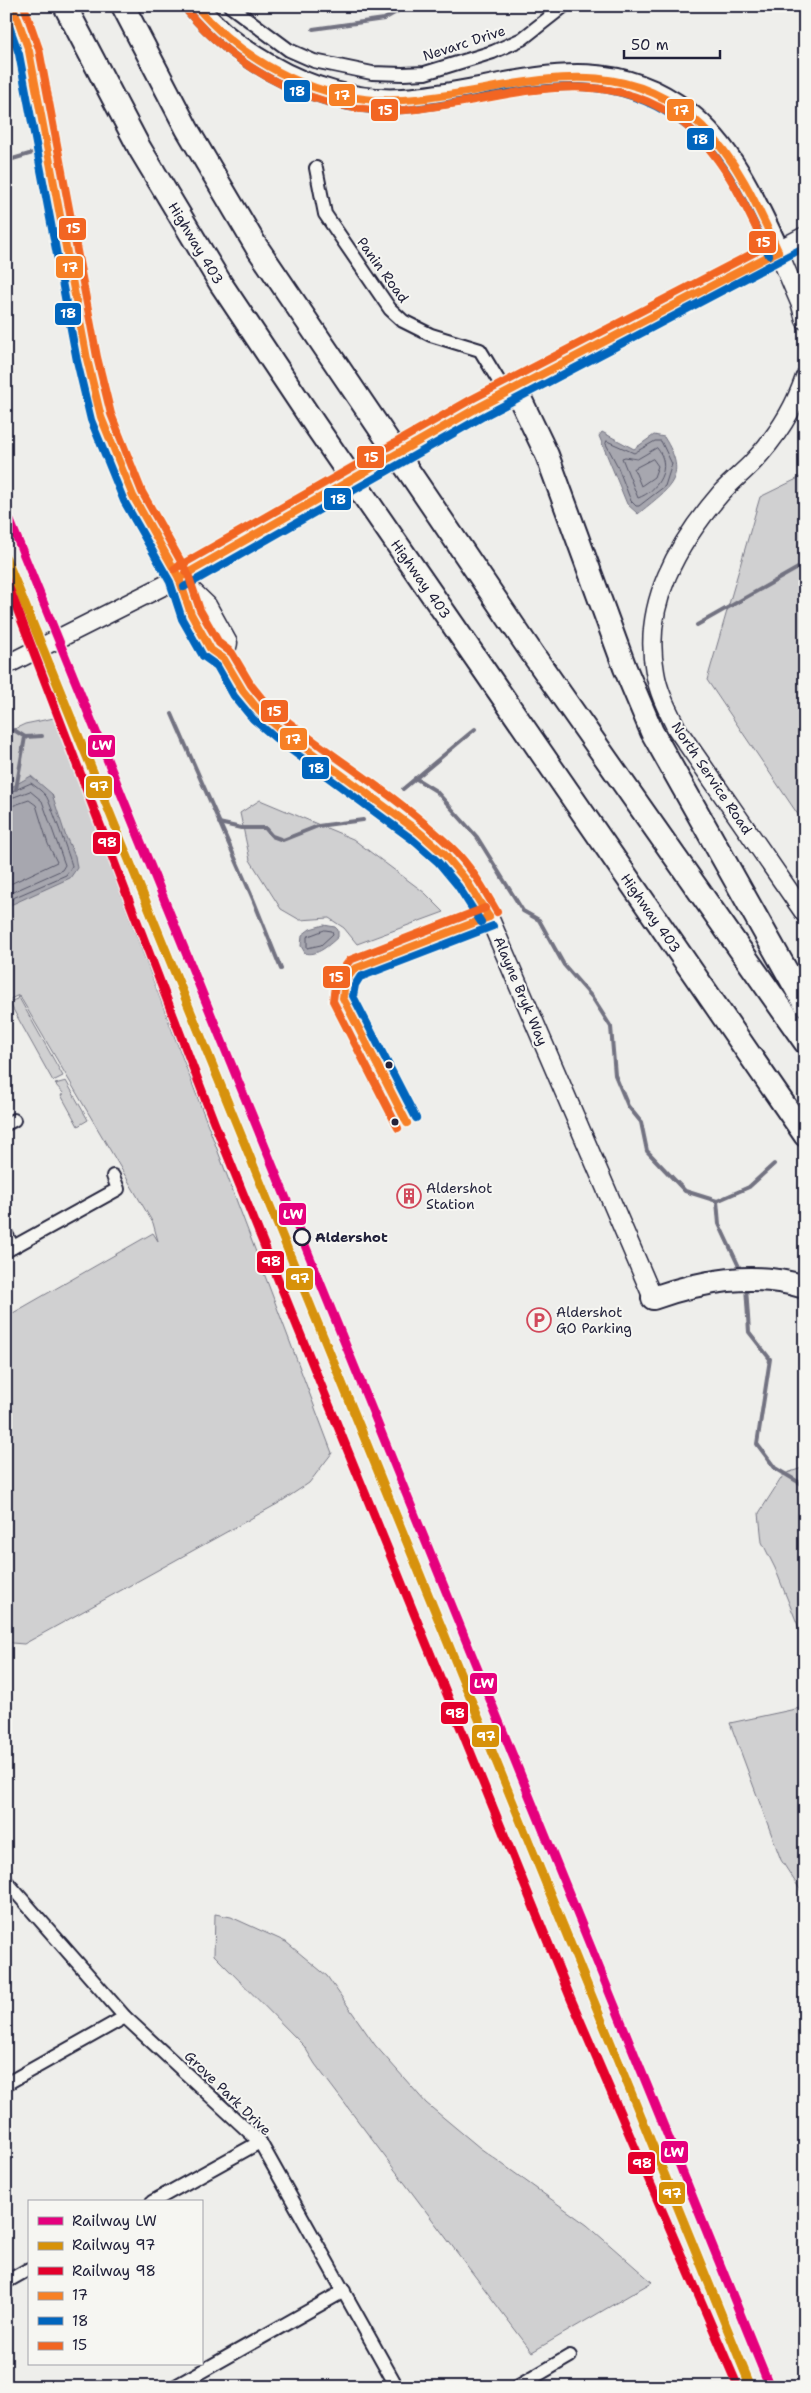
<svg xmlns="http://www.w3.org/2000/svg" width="811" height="2393" viewBox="0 0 811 2393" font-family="'Shantell Sans',sans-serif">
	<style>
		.green { fill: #d0d0d1; stroke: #797986 }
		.water { fill: #a7a7af; stroke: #727281 }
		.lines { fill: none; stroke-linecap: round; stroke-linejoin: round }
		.shore { stroke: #575769; stroke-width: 1 }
		.stream { stroke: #727281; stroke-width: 4 }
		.street-casing { stroke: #22223b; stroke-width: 16 }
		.secondary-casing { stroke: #22223b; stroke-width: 21 }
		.highway-casing { stroke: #22223b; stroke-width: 26 }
		.street { stroke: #f6f6f2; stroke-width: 12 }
		.secondary { stroke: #f6f6f2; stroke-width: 18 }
		.highway { stroke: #f6f6f2; stroke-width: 22 }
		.secondary-bridge-casing { stroke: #22223b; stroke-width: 21; stroke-linecap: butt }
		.secondary-bridge { stroke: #f6f6f2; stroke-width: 18 }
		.bus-1-casing { stroke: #f6f6f2; stroke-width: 11 }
		.bus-2-casing { stroke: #f6f6f2; stroke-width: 11 }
		.bus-3-casing { stroke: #f6f6f2; stroke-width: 11 }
		.bus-1 { stroke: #f78025; stroke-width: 8 }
		.bus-2 { stroke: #0065bd; stroke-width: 8 }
		.bus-3 { stroke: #f26522; stroke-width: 8 }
		.rail-1-casing { stroke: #f6f6f2; stroke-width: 12 }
		.rail-2-casing { stroke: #f6f6f2; stroke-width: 12 }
		.rail-3-casing { stroke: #f6f6f2; stroke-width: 12 }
		.rail-1 { stroke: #e5007d; stroke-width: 9 }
		.rail-2 { stroke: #d79209; stroke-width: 9 }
		.rail-3 { stroke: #e4002b; stroke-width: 9 }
		.bus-dot { fill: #22223b; stroke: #f6f6f2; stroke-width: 2 }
		.stop-dot { fill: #f6f6f2; stroke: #22223b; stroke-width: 2.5 }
		.labels { text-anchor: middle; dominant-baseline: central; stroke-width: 4; stroke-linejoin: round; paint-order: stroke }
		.street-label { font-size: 14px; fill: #22223b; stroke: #f6f6f2 }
		.poi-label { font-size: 14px; fill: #22223b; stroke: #f6f6f2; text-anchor: start }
		.stop-label { font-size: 14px; font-weight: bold; fill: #22223b; stroke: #f6f6f2; text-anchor: start }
		.line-badge { stroke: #f6f6f2; stroke-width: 2 }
		.badge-label { font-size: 14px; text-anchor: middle; font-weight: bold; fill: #fff }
	</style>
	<rect width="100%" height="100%" fill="#eeeeeb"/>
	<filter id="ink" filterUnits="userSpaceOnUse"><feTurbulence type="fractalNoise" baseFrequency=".02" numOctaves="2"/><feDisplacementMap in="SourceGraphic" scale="10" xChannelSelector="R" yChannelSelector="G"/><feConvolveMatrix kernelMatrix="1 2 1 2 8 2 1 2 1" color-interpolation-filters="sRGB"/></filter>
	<g filter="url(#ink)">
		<g class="green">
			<polygon points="805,475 805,825 707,680 760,497"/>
			<polygon points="54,718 332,1453 309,1483 279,1503 24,1644 12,1643 6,1637 6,1317 153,1233 158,1241 153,1223 19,995 6,1001 6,733 25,724"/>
			<polygon points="260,800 353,839 425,893 444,912 357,944 344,928 329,918 300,920 281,909 250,860 240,813"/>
			<polygon points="18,996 63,1076 53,1081 9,1002 17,999"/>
			<polygon points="66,1081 88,1120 78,1126 61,1095 64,1094 55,1084"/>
			<polygon points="805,1467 805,1643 775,1568 762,1542 759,1513 784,1474"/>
			<polygon points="805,1707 805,1897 781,1860 730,1723"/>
			<polygon points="215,1914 231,1917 286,1942 327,1976 375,2045 426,2103 480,2148 587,2225 652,2282 532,2352 315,2064 304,2046 214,1955"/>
		</g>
		<g class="water">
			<path d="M602,432L634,449L654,435L664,437C690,478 669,488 638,514L627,504L599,436Z"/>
			<polygon points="31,776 52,794 66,837 75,856 77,868 70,878 6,907 6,790"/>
			<path d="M324,925L335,927L338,930V937C330,944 317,957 305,953L301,946L302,935L310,929Z"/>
		</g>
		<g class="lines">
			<g class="shore">
				<polygon points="607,441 634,453 655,441 661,441 672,464 665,486 639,506 636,506 631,501 617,465 606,444"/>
				<path d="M657,448C673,467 658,491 638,498L622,458L625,457L637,459Z"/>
				<polygon points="653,459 658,466 654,477 641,486 634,469"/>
				<path d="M6,794L31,783C36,787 42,791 46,796C49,799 71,861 72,866L66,875L6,901"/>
				<polyline points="6,800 30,791 42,801 65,865 62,870 6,895"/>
				<polyline points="6,808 29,800 36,805 48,844 57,862 6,886"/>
				<polygon points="325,930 332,931 333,934 321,945 307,948 307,937"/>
			</g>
			<g class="stream">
				<polyline points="313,29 384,19 407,6"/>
				<polyline points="6,161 36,152"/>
				<polyline points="697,625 805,564"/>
				<polyline points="172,714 253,899 281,969"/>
				<polyline points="14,730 25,737 42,736"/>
				<polyline points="415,778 436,791 477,837 523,911 539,920 564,965 592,997 611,1027 615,1075 628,1106 641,1122 647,1151 685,1191 717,1201 749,1187 774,1164"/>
				<polyline points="16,789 25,737"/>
				<polyline points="403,789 475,729"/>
				<polyline points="219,823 241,828 265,828 272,836 283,840 318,826 363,820"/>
				<polyline points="717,1201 719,1224 741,1271"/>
				<polyline points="746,1287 749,1332 770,1359 757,1444 775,1468 805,1486"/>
			</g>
			<g class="street-casing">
				<g id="street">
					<polyline points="230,6 289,50 314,61 372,73 403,74 425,73 493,52 522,39 564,6"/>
					<polyline points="316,168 325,214 390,309 403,321 431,335 480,350 506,393"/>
					<polyline points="6,1124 14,1120"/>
					<polyline points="6,1234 13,1247"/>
					<polyline points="6,1251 118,1189 113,1176"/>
					<polyline points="6,1881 125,2017 260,2142 397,2387"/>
					<polyline points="6,2084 125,2017"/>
					<polyline points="152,2202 260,2142"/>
					<polyline points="6,2282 29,2269"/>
					<polyline points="174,2387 344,2291"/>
					<polyline points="517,2387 570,2356"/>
				</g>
			</g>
			<g class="secondary-casing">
				<g id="secondary">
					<polyline points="778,251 801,305 805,320"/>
					<path d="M805,377C794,410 775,439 751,464C741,474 730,483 721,493C678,543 642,604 655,672C658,692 668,711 677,729L805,914"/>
					<polyline points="447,425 805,236"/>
					<path d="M179,578C186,601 195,631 211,650C215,655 222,656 226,662C240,683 251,705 271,722C324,770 396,804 445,855C463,874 476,895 489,917L653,1298"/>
					<polyline points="181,580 207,605 228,643 224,659"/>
					<polyline points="6,665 179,578 317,499"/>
				</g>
			</g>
			<g class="highway-casing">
				<g id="highway">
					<polyline points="13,6 29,51 87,359 101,417 133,496 179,578"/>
					<polyline points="65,6 140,149 221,284 315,425 805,1135"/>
					<polyline points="123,6 187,129 256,246 534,656 805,1042"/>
					<path d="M196,6C216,31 242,51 269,66C308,89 356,103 403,100C502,94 597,42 687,113C731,147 755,202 778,251"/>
					<polyline points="515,388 547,455 625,668 652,732 805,1004"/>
					<path d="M653,1298C702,1281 754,1271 805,1287"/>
				</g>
			</g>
			<use href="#street" class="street"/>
			<use href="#secondary" class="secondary"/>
			<use href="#highway" class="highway"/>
			<g class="secondary-bridge-casing">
				<polyline id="secondary-bridge" points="317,499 447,425"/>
			</g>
			<use href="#secondary-bridge" class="secondary-bridge"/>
			<g class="bus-1-casing">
				<g id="bus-1">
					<polyline points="13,6 29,51 87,359 101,417 133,496 179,578 191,614 211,650 224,659 243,691 260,712 285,733 419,832 445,855 466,880 489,917"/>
					<path d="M196,6C246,65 325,105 403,100C509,94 611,40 702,126C737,159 758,207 778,251"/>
					<polyline points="179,578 477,408 778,251"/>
					<polyline points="407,1123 343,998 345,981 354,969 489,917"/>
				</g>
			</g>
			<g class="bus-2-casing">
				<g id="bus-2">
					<path d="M188,12C240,73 324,117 405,110C502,101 591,57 680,121C724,152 747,208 769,255"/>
					<polyline points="6,17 19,54 77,361 91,420 124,501 170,582 182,619 203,656 217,666 234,696 253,719 279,741 413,840 438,862 458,886 481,922"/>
					<polyline points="184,587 482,417 805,247"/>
					<polyline points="416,1118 353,996 355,985 360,977 493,926"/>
				</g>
			</g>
			<g class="bus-3-casing">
				<g id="bus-3">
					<path d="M24,6L39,49L97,357L111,414L142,492L188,574L200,610L219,643L232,653L251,685L267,705C326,754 396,794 451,847C470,865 484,889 497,912"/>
					<path d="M174,569L472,399L765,247C744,202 722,153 682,122C598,56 499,103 405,110C323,116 240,73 188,12"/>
					<polyline points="398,1128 333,1001 336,978 350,960 485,908"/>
				</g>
			</g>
			<use href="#bus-1" class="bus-1"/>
			<use href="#bus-2" class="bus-2"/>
			<use href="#bus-3" class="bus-3"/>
			<g class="rail-1-casing">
				<polyline id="rail-1" points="6,511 770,2387"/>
			</g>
			<g class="rail-2-casing">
				<polyline id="rail-2" points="6,558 751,2387"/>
			</g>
			<g class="rail-3-casing">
				<polyline id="rail-3" points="6,580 214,1122 571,1999 738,2387"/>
			</g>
			<use href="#rail-1" class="rail-1"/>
			<use href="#rail-2" class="rail-2"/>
			<use href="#rail-3" class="rail-3"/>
		</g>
	</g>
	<defs>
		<g id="building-ring" transform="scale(1.25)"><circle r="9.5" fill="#f6f6f2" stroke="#d1495b" stroke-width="1.5"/><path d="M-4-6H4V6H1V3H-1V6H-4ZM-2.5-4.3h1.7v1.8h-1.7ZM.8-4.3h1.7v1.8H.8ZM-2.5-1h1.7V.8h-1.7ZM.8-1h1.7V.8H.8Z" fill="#d1495b"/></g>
		<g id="parking-ring" transform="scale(1.25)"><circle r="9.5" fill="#f6f6f2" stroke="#d1495b" stroke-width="1.5"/><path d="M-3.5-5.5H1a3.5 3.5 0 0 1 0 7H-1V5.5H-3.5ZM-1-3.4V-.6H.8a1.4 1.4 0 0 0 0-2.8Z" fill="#d1495b"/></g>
	</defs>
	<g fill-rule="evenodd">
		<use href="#building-ring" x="409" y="1196"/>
		<use href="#parking-ring" x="539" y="1320"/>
	</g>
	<g class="bus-dot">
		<circle cx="389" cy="1065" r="4.5"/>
		<circle cx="395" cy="1122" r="4.5"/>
	</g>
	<circle class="stop-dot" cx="302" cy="1237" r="8"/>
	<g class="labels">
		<g class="street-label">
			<text transform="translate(464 43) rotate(-18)">Nevarc Drive</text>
			<text transform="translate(196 243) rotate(59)">Highway 403</text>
			<text transform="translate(383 270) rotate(54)">Panin Road</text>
			<text transform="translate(421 579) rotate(55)">Highway 403</text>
			<text transform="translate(712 778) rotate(56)">North Service Road</text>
			<text transform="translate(651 913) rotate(55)">Highway 403</text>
			<text transform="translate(521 991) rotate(67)">Alayne Bryk Way</text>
			<text transform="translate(228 2093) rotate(44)">Grove Park Drive</text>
		</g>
		<g class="poi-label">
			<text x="426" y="1188">Aldershot<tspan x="426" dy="16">Station</tspan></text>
			<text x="556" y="1312">Aldershot<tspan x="556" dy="16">GO Parking</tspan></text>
		</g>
		<g class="stop-label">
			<text x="315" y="1237">Aldershot</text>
		</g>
	</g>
	<g class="line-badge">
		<rect x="283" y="79" width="28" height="24" rx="5" fill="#0065bd"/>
		<rect x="328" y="83" width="28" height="24" rx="5" fill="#f78025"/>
		<rect x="666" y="98" width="29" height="24" rx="5" fill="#f78025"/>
		<rect x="370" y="98" width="29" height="24" rx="5" fill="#f26522"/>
		<rect x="686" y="127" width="29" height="24" rx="5" fill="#0065bd"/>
		<rect x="58" y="217" width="29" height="24" rx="5" fill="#f26522"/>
		<rect x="748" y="230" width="29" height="24" rx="5" fill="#f26522"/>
		<rect x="55" y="255" width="29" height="24" rx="5" fill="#f78025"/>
		<rect x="54" y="302" width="28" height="24" rx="5" fill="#0065bd"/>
		<rect x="356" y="445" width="29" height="24" rx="5" fill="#f26522"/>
		<rect x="323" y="487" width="29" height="24" rx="5" fill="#0065bd"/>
		<rect x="260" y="699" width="29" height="24" rx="5" fill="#f26522"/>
		<rect x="279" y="727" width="29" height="24" rx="5" fill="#f78025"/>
		<rect x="87" y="734" width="29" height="24" rx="5" fill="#e5007d"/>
		<rect x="301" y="756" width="29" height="24" rx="5" fill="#0065bd"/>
		<rect x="85" y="775" width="28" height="24" rx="5" fill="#d79209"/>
		<rect x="92" y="831" width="29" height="24" rx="5" fill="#e4002b"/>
		<rect x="322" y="965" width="29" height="24" rx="5" fill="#f26522"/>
		<rect x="278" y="1202" width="29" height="24" rx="5" fill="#e5007d"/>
		<rect x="256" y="1250" width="29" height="24" rx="5" fill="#e4002b"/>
		<rect x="285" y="1267" width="29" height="24" rx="5" fill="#d79209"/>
		<rect x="469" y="1672" width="29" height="23" rx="5" fill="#e5007d"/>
		<rect x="440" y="1701" width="29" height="24" rx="5" fill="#e4002b"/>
		<rect x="471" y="1724" width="29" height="24" rx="5" fill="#d79209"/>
		<rect x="660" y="2140" width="29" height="24" rx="5" fill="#e5007d"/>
		<rect x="627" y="2151" width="29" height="24" rx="5" fill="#e4002b"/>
		<rect x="658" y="2181" width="28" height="24" rx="5" fill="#d79209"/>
	</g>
	<g class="badge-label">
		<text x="297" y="96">18</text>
		<text x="342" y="100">17</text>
		<text x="681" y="115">17</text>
		<text x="385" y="115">15</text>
		<text x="700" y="144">18</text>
		<text x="73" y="233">15</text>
		<text x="763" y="247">15</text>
		<text x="70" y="272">17</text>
		<text x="68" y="318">18</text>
		<text x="371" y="462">15</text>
		<text x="338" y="504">18</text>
		<text x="274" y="716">15</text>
		<text x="293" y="744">17</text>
		<text x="102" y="750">LW</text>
		<text x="316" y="773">18</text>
		<text x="99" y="791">97</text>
		<text x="107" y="847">98</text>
		<text x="336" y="982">15</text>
		<text x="293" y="1219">LW</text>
		<text x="271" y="1266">98</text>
		<text x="300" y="1283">97</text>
		<text x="484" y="1688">LW</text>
		<text x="455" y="1718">98</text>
		<text x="486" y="1741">97</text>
		<text x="674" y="2157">LW</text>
		<text x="642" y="2168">98</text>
		<text x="672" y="2198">97</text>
	</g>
	<rect width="811" height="2393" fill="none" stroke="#f6f6f2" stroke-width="25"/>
	<rect x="12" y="12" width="786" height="2368" fill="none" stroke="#22223b" stroke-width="2" filter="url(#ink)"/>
	<rect x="28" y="2200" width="175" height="165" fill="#f6f6f2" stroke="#a1a1a9"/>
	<rect x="38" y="2217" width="25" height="8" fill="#e5007d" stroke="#a1a1a9"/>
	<text x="72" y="2226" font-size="15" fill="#22223b">Railway LW</text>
	<rect x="38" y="2242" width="25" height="8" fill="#d79209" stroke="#a1a1a9"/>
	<text x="72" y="2250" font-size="15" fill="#22223b">Railway 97</text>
	<rect x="38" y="2267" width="25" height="8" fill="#e4002b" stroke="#a1a1a9"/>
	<text x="72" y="2276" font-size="15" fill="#22223b">Railway 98</text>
	<rect x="38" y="2292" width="25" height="8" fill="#f78025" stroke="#a1a1a9"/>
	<text x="72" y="2300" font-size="15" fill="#22223b">17</text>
	<rect x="38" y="2317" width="25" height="8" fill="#0065bd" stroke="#a1a1a9"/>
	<text x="72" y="2326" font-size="15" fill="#22223b">18</text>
	<rect x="38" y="2342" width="25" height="8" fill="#f26522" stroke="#a1a1a9"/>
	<text x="72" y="2350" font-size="15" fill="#22223b">15</text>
	<path d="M624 50v8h96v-8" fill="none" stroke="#22223b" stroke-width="2.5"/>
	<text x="631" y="50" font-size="15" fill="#22223b" stroke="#f6f6f2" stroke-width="4" paint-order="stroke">50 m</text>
</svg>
